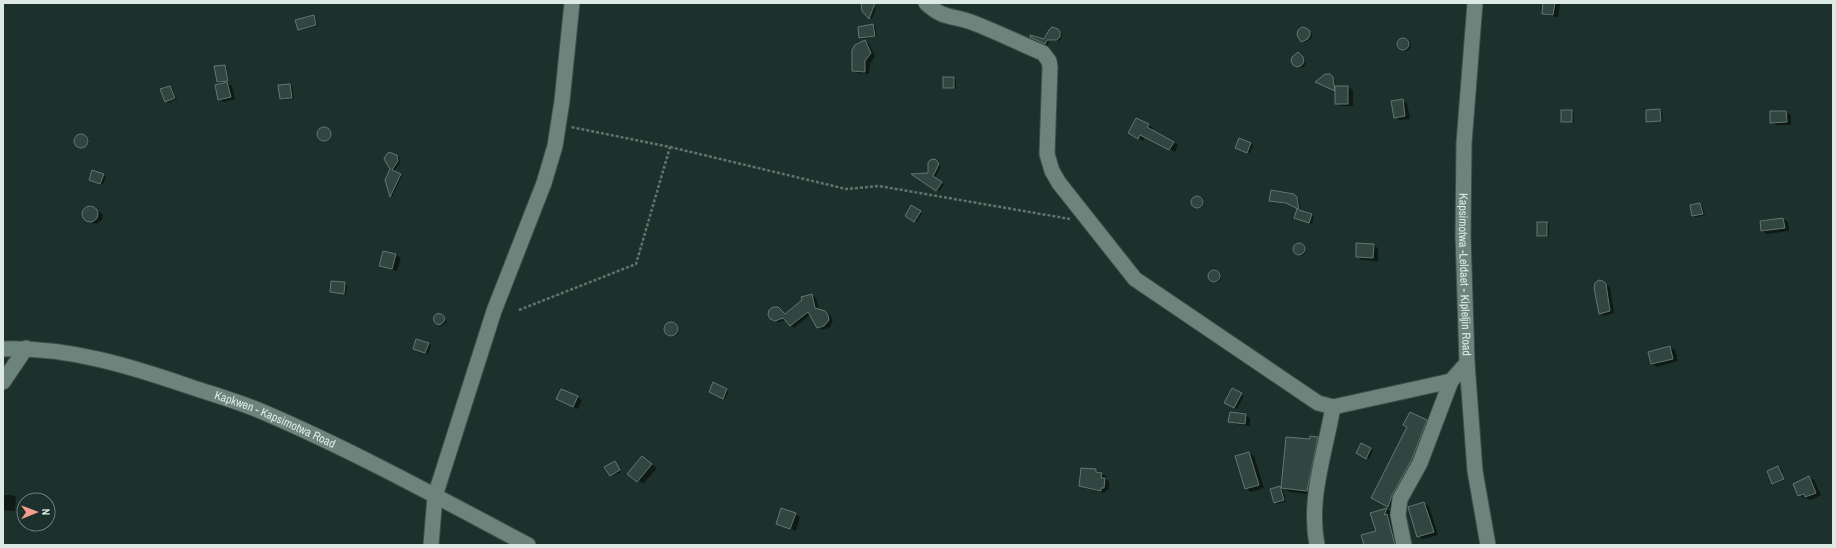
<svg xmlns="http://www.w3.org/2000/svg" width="1836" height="548" viewBox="0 0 1836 548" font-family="'Archivo Narrow',sans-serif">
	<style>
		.shadow { fill: #0007 }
		.building { fill: #314640; stroke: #617871 }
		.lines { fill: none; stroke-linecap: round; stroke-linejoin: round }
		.minor-casing { stroke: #3d4f4a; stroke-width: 17 }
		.path { stroke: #62736e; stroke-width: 2.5; stroke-dasharray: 3 2; stroke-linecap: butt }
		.minor { stroke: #6d847d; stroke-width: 15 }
		.labels { text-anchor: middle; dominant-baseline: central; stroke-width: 3.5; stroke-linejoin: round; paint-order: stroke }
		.street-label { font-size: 12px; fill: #dde9e5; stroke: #1d312c }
	</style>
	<rect width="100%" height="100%" fill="#1d312c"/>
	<g class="shadow">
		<polygon points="866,3 870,3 876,8 872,19 863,9"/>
		<polygon points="1544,3 1560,4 1558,17 1548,16 1543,13"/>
		<polygon points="313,16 316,18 318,26 301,30 298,29"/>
		<polygon points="873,25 875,26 877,36 863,39 860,38"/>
		<polygon points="1306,29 1312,33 1312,37 1310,40 1304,42 1302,41"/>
		<polygon points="1058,30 1062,34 1061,39 1058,41 1049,40 1048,45 1033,38 1044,40"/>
		<circle cx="1405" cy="45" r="6"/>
		<polygon points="865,41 869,44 875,56 870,64 869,74 858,73 853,71"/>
		<polygon points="1300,55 1305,60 1306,63 1304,67 1300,68 1294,65"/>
		<polygon points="224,66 227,67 229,82 225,82 232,86 235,99 224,102 219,99 223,84 218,82"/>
		<polygon points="1332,77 1335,80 1336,87 1348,87 1353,90 1353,106 1341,106 1336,103 1336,90 1317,82"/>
		<polygon points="954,78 956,79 956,89 944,87"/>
		<polygon points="290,85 292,86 294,99 283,100 281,99 279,86"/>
		<polygon points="170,87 172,88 177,99 168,103 166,101"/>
		<polygon points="1402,101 1407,103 1410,119 1400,120 1394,117"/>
		<polygon points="1660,110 1662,112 1663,122 1647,121"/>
		<polygon points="1571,111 1574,113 1574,123 1562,121"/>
		<polygon points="1786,112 1791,115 1791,125 1776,125 1771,122"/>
		<polygon points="1136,119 1153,128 1152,131 1178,145 1175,152 1145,137 1143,141 1129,133"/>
		<circle cx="325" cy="135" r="6"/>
		<circle cx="83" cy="141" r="6"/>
		<polygon points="1251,143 1253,145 1250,153 1238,149"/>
		<polygon points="397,155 399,157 400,163 394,171 402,176 392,197 386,180"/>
		<polygon points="935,160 941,166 935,178 944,184 939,191 914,175 929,174"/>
		<polygon points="104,175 106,176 103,184 93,181"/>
		<polygon points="1294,195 1299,199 1301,211 1314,216 1312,224 1295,218 1298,208 1289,204 1273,201"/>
		<circle cx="1198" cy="202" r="6"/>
		<polygon points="1700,204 1702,205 1705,215 1696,217 1693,216"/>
		<polygon points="89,207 100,212 103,215 102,220 97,224 87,221 83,215 85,209"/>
		<polygon points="912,207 922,213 917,222 906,216"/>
		<polygon points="1783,219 1788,222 1789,231 1767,234 1762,231 1761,222"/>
		<polygon points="1547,223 1549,224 1549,237 1540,237 1538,235"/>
		<circle cx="1300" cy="250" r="6"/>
		<polygon points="1373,245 1378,248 1378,261 1362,260 1357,257"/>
		<polygon points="396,255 401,258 397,271 380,265"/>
		<circle cx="1215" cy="277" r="6"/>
		<polygon points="332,282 347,285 346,295 331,292"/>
		<polygon points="1603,282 1610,287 1614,313 1604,316 1600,313"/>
		<polygon points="812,295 816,298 819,310 829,314 833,320 830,327 822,330 818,327 810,315 794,328 786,320 779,322 775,321 777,308 786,314"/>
		<polygon points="441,315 447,322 442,326 436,323 435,318 437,316"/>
		<circle cx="672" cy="330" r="7"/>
		<polygon points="429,344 431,345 428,354 416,350"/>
		<polygon points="1670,347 1675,350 1678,361 1657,367 1652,364 1650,353"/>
		<polygon points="713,384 729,391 725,399 712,393"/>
		<polygon points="1232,389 1244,396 1237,409 1226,403"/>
		<polygon points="577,397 582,400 578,409 562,402"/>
		<polygon points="1245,415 1250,418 1250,426 1235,424 1230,421"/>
		<polygon points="1426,421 1431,424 1393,509 1377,501"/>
		<polygon points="1317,438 1325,442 1315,495 1290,492 1282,487"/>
		<polygon points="1361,444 1373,450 1369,459 1357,453"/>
		<polygon points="1249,453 1254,456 1264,488 1251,492 1246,489"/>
		<polygon points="642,457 657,468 643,484 629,474"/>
		<polygon points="615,462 621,472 613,476 611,475"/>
		<polygon points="1778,467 1781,468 1785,480 1775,484 1773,483"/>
		<polygon points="1096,470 1106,476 1106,479 1109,482 1109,490 1106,490 1105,493 1085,488 1080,486"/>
		<polygon points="1809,477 1814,480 1821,495 1811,500 1799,496 1794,484"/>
		<polygon points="1280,487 1282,488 1286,501 1277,504 1275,502"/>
		<polygon points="3,495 12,495 16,497 15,511 3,510"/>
		<polygon points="1424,503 1429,506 1438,535 1423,539 1418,536"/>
		<polygon points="1387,509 1391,512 1389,516 1392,518 1399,545 1375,545 1377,531 1372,514"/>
		<polygon points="795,514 800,517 796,531 777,523"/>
	</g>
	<g class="building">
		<polygon points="861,3 875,3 869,19 862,11"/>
		<polygon points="1543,3 1555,3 1553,15 1542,14"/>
		<polygon points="314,15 316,25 298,30 295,20"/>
		<polygon points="873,24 875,36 859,38 858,27"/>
		<polygon points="1052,27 1058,29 1060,32 1060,37 1057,40 1047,40 1045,44 1030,37 1030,35 1044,39 1049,30"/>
		<polygon points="1302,27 1306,28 1310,31 1310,35 1308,39 1301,42 1297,35 1298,30"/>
		<circle cx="1403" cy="44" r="6"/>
		<polygon points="865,40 871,53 865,61 865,72 852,71 852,50 855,45"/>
		<polygon points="1298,52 1303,57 1304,62 1301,66 1297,67 1293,65 1291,61 1292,57"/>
		<polygon points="225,65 228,81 217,82 214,66"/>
		<polygon points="1325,74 1330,74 1333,77 1335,91 1315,82"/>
		<rect x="943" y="77" width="11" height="11"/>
		<polygon points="227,82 231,97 218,100 215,85"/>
		<polygon points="290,84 292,98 280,99 278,85"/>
		<polygon points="170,86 175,98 165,102 160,89"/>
		<rect x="1335" y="86" width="13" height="18"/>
		<polygon points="1403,99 1405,116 1394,118 1391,101"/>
		<polygon points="1660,109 1661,121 1646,122 1646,110"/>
		<rect x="1561" y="110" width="11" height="12"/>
		<polygon points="1770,111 1786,111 1787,122 1770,123"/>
		<polygon points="1136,118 1149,124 1147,127 1174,142 1169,150 1140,135 1138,139 1128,133"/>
		<circle cx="324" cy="134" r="7"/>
		<circle cx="81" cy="141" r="7"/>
		<polygon points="1239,138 1251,143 1247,153 1235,148"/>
		<polygon points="389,152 397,155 398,161 392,170 401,174 390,197 385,180 390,169 384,159 386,155"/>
		<polygon points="935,159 939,164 933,176 942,182 936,191 911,174 928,173 928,163 930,160"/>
		<polygon points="92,170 104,174 100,184 89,180"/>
		<polygon points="1271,190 1294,194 1297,197 1299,210 1312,214 1309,223 1294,218 1297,209 1298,209 1286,203 1269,201"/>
		<circle cx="1197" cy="202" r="6"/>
		<polygon points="1700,203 1703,214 1692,216 1690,205"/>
		<polygon points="911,205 921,211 914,222 905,216"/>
		<circle cx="90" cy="214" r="8"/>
		<polygon points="1783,218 1785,228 1761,231 1760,221"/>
		<rect x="1537" y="222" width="10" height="14"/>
		<circle cx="1299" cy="249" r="6"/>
		<polygon points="1356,243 1374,244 1373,258 1356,257"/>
		<polygon points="383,251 396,254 392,269 379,266"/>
		<circle cx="1214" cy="276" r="6"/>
		<polygon points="1599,280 1603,281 1606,284 1610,311 1599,314 1594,288 1595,283"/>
		<polygon points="331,281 345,282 344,294 330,292"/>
		<polygon points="812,294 815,308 825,311 828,315 829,320 824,326 817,328 808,312 790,326 783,318 775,321 770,319 768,315 769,310 773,307 778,307 785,314 802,300 801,297"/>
		<circle cx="439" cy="319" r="5.5"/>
		<circle cx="671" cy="329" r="7"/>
		<polygon points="416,339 429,343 425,353 413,349"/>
		<polygon points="1670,346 1673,359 1651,364 1648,352"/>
		<polygon points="713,382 727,389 723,399 709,392"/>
		<polygon points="1232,388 1242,393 1234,408 1224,403"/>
		<polygon points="561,389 578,396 573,407 556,399"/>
		<polygon points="1230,412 1246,414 1245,424 1228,422"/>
		<polygon points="1410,412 1427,420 1412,459 1392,495 1388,507 1371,498 1407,427 1403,425"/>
		<polygon points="1310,436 1318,437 1307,491 1281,488 1286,437 1310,439"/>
		<polygon points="1361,443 1371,448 1366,459 1356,453"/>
		<polygon points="1249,452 1259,485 1245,489 1235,456"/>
		<polygon points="642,456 652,464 637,482 627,474"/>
		<polygon points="615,461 620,470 610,476 604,467"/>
		<polygon points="1778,466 1784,479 1772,484 1767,471"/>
		<polygon points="1081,468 1096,469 1096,472 1102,473 1101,478 1105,478 1104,488 1101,488 1101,491 1079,486"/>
		<polygon points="1809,476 1816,493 1805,497 1804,494 1798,496 1793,484"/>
		<polygon points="1280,486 1284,500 1274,503 1270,489"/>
		<polygon points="1424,502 1434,532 1417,537 1408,507"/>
		<polygon points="781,508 796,513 790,529 776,524"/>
		<polygon points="1387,508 1384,515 1387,514 1395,545 1364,545 1361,535 1376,531 1370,513"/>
	</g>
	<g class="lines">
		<g class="minor-casing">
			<g id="minor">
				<path d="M926,3C943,19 951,15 971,22C995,31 1019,43 1043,53L1049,61L1050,67L1047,154L1052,171L1059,183L1135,279L1318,403L1333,407L1451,381"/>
				<path id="s1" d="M1475,3L1464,143L1463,235L1467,363L1475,471L1488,545"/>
				<path id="s2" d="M3,349C69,347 130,366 191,387C215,395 240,402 263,412C354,451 441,499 528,545"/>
				<polyline points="3,382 26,348"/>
				<polyline points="431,545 435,496 494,311 544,183 555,146 562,101 572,3"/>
				<path d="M1317,545C1308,499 1325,453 1333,407"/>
				<polyline points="1404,545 1398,515 1400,499 1420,463 1451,381 1467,363"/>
			</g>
		</g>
		<g class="path">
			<polyline points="670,147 846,189 879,186 1070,219"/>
			<polyline points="519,310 636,264 670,147 571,127"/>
		</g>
		<use href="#minor" class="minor"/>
	</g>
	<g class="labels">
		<g class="street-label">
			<text stroke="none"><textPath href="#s1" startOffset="272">Kapsimotwa -Leldaet - Kipleljin Road</textPath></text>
			<text stroke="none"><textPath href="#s2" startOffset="283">Kapkwen - Kapsimotwa Road</textPath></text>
		</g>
	</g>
	<rect width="1836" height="548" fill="none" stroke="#dde9e5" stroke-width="8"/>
	<g transform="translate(36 512) rotate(89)"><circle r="19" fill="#1d312c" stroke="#6a7b76"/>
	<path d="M0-3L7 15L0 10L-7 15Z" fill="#f49d8c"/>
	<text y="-6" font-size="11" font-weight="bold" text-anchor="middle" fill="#dde9e5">N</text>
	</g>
</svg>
